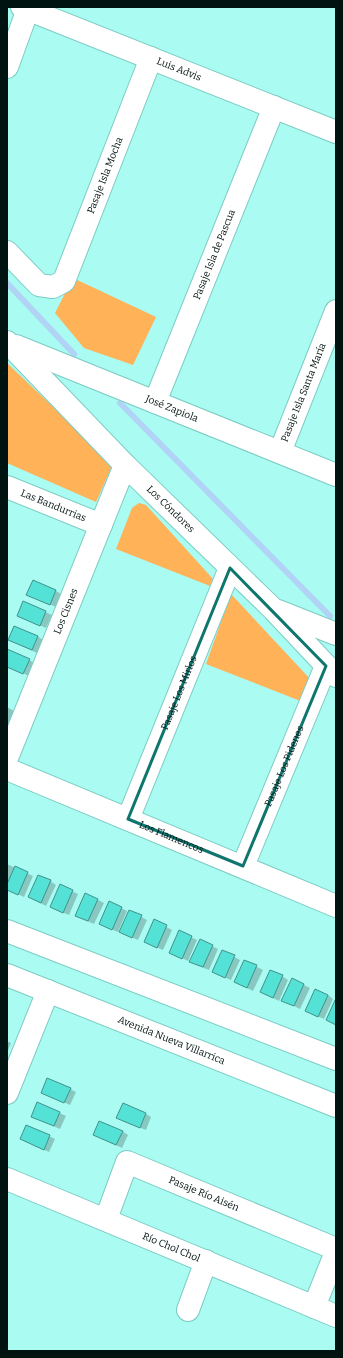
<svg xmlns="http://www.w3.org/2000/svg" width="343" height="1358" viewBox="0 0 343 1358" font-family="Bitter,serif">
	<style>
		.green { fill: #ffb258 }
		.shadow { fill: #0003 }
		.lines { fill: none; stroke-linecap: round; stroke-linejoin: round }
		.stream { stroke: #b1d4f6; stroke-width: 6 }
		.building { fill: #54e1d6; stroke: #41928b }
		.street-casing { stroke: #7cccc4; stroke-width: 24 }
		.street { stroke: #fff; stroke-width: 22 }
		.marked { fill: none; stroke: #0f766e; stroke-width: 3; stroke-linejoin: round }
		.labels { text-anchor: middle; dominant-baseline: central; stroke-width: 3; stroke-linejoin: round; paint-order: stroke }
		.street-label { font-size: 10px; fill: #001311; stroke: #fff }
	</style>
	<rect width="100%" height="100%" fill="#aafbf2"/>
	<g class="green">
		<polygon points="73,278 156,317 133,365 84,348 55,313"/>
		<polygon points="7,363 113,464 96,502 7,463"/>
		<polygon points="139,503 146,505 213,579 210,586 116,549 132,508"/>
		<polygon points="231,594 312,681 303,702 206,664"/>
	</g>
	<g class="shadow">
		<polygon points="56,591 61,594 56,607 33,597"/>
		<polygon points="23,602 52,615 46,628 23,618"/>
		<polygon points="37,636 43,640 37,653 9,640"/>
		<polygon points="7,650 35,663 29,676 7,666"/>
		<polygon points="7,707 14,711 8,724 7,723"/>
		<polygon points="7,864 33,876 24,897 7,889"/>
		<polygon points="50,881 56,885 46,906 29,897"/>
		<polygon points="61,886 78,894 69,915 57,910"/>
		<polygon points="86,894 104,903 94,924 82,919"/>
		<polygon points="121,908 127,911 118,932 106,927"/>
		<polygon points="130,911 147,920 138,940 126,935"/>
		<polygon points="155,921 172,930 163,950 151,945"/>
		<polygon points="191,937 197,940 188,961 176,955"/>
		<polygon points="212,946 218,949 209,970 196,965"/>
		<polygon points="223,951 240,960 231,980 219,975"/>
		<polygon points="245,961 263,970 253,991 241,985"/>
		<polygon points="282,976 288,980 279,1001 261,992"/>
		<polygon points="292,979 310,988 300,1009 288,1003"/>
		<polygon points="328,995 333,999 324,1019 312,1014"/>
		<polygon points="7,1041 11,1043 7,1053"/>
		<polygon points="70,1089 76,1092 70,1105 48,1095"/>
		<polygon points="38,1103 66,1116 60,1129 38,1119"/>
		<polygon points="146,1114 151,1117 146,1130 123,1121"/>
		<polygon points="122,1131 128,1135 122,1148 94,1135"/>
		<polygon points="49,1136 55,1139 49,1152 27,1142"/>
	</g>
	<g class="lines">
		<g class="stream">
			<polyline points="7,283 74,354"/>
			<polyline points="120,403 330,616"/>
		</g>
	</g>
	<g class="building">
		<polygon points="33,580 56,590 50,605 26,595"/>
		<polygon points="23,601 46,611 40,626 17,616"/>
		<polygon points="14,626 38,636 32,650 8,640"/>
		<polygon points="7,649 30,659 23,674 7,667"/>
		<polygon points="15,866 28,872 18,895 7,890 7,884"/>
		<polygon points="38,875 51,880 41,903 28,897"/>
		<polygon points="60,884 73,890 63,913 50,907"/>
		<polygon points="85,893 98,899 88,921 75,916"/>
		<polygon points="109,901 122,907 112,930 99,924"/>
		<polygon points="129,910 142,915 132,938 119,932"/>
		<polygon points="154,919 167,925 157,948 144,942"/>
		<polygon points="179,930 192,936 182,959 169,953"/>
		<polygon points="200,939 213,945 203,967 189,962"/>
		<polygon points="222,950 235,955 225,978 212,972"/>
		<polygon points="244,960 257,965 247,988 234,982"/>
		<polygon points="270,970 283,975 273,998 260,992"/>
		<polygon points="292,978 304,984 294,1006 281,1001"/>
		<polygon points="315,989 328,995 318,1017 305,1011"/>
		<polygon points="336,998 336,1025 326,1020"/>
		<polygon points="47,1078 71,1088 64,1103 41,1093"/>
		<polygon points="37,1102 60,1112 54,1126 31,1117"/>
		<polygon points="123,1103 146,1113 140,1128 116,1118"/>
		<polygon points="99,1121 123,1131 116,1145 93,1135"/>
		<polygon points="26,1125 50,1135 44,1150 20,1139"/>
	</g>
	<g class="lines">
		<g class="street-casing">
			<g id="street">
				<path id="s1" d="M22,7L336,132"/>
				<polyline points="7,67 28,9"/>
				<path id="s2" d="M7,252L39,285L53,287L64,281L151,58"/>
				<path id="s3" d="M7,342L125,465L273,609L336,676"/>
				<path id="s4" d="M16,346L336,475"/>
				<path id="s5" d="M155,402L274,107"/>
				<path id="s6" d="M280,452L336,311"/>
				<path id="s7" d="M7,487L101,525"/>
				<polyline points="278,611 336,634"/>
				<path id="s8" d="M7,758L125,465"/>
				<path id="s9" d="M7,769L336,906"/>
				<path id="s10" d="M128,819L230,568"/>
				<path id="s11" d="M243,866L326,666"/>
				<polyline points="7,931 336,1059"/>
				<path id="s12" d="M7,975L336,1106"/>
				<polyline points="7,1093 48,991"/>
				<path id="s13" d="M7,1179L336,1316"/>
				<path id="s14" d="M106,1219L127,1162L336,1249"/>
				<polyline points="314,1307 336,1252"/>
				<polyline points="188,1310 206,1261"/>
			</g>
		</g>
		<use href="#street" class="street"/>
	</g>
	<path class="marked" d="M230,568L326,666L243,866L128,819Z"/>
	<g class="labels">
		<g class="street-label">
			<text stroke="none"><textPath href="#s1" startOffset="169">Luis Advis</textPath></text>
			<text stroke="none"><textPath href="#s2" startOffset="186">Pasaje Isla Mocha</textPath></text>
			<text stroke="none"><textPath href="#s5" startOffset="159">Pasaje Isla de Pascua</textPath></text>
			<text stroke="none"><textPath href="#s6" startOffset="64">Pasaje Isla Santa María</textPath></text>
			<text stroke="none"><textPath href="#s4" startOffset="168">José Zapiola</textPath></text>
			<text stroke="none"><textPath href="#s7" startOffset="50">Las Bandurrias</textPath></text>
			<text stroke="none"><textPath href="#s3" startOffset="234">Los Cóndores</textPath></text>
			<text stroke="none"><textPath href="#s8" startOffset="158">Los Cisnes</textPath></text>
			<text stroke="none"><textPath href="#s10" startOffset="136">Pasaje Los Mirlos</textPath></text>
			<text stroke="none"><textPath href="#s11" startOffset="108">Pasaje Los Pidenes</textPath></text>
			<text stroke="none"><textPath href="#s9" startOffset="178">Los Flamencos</textPath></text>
			<text stroke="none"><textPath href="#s12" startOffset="177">Avenida Nueva Villarrica</textPath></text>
			<text stroke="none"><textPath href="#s14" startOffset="144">Pasaje Río Aisén</textPath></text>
			<text stroke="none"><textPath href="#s13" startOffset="178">Río Chol Chol</textPath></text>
		</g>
	</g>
	<rect width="343" height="1358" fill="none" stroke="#001311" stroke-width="16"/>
</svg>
